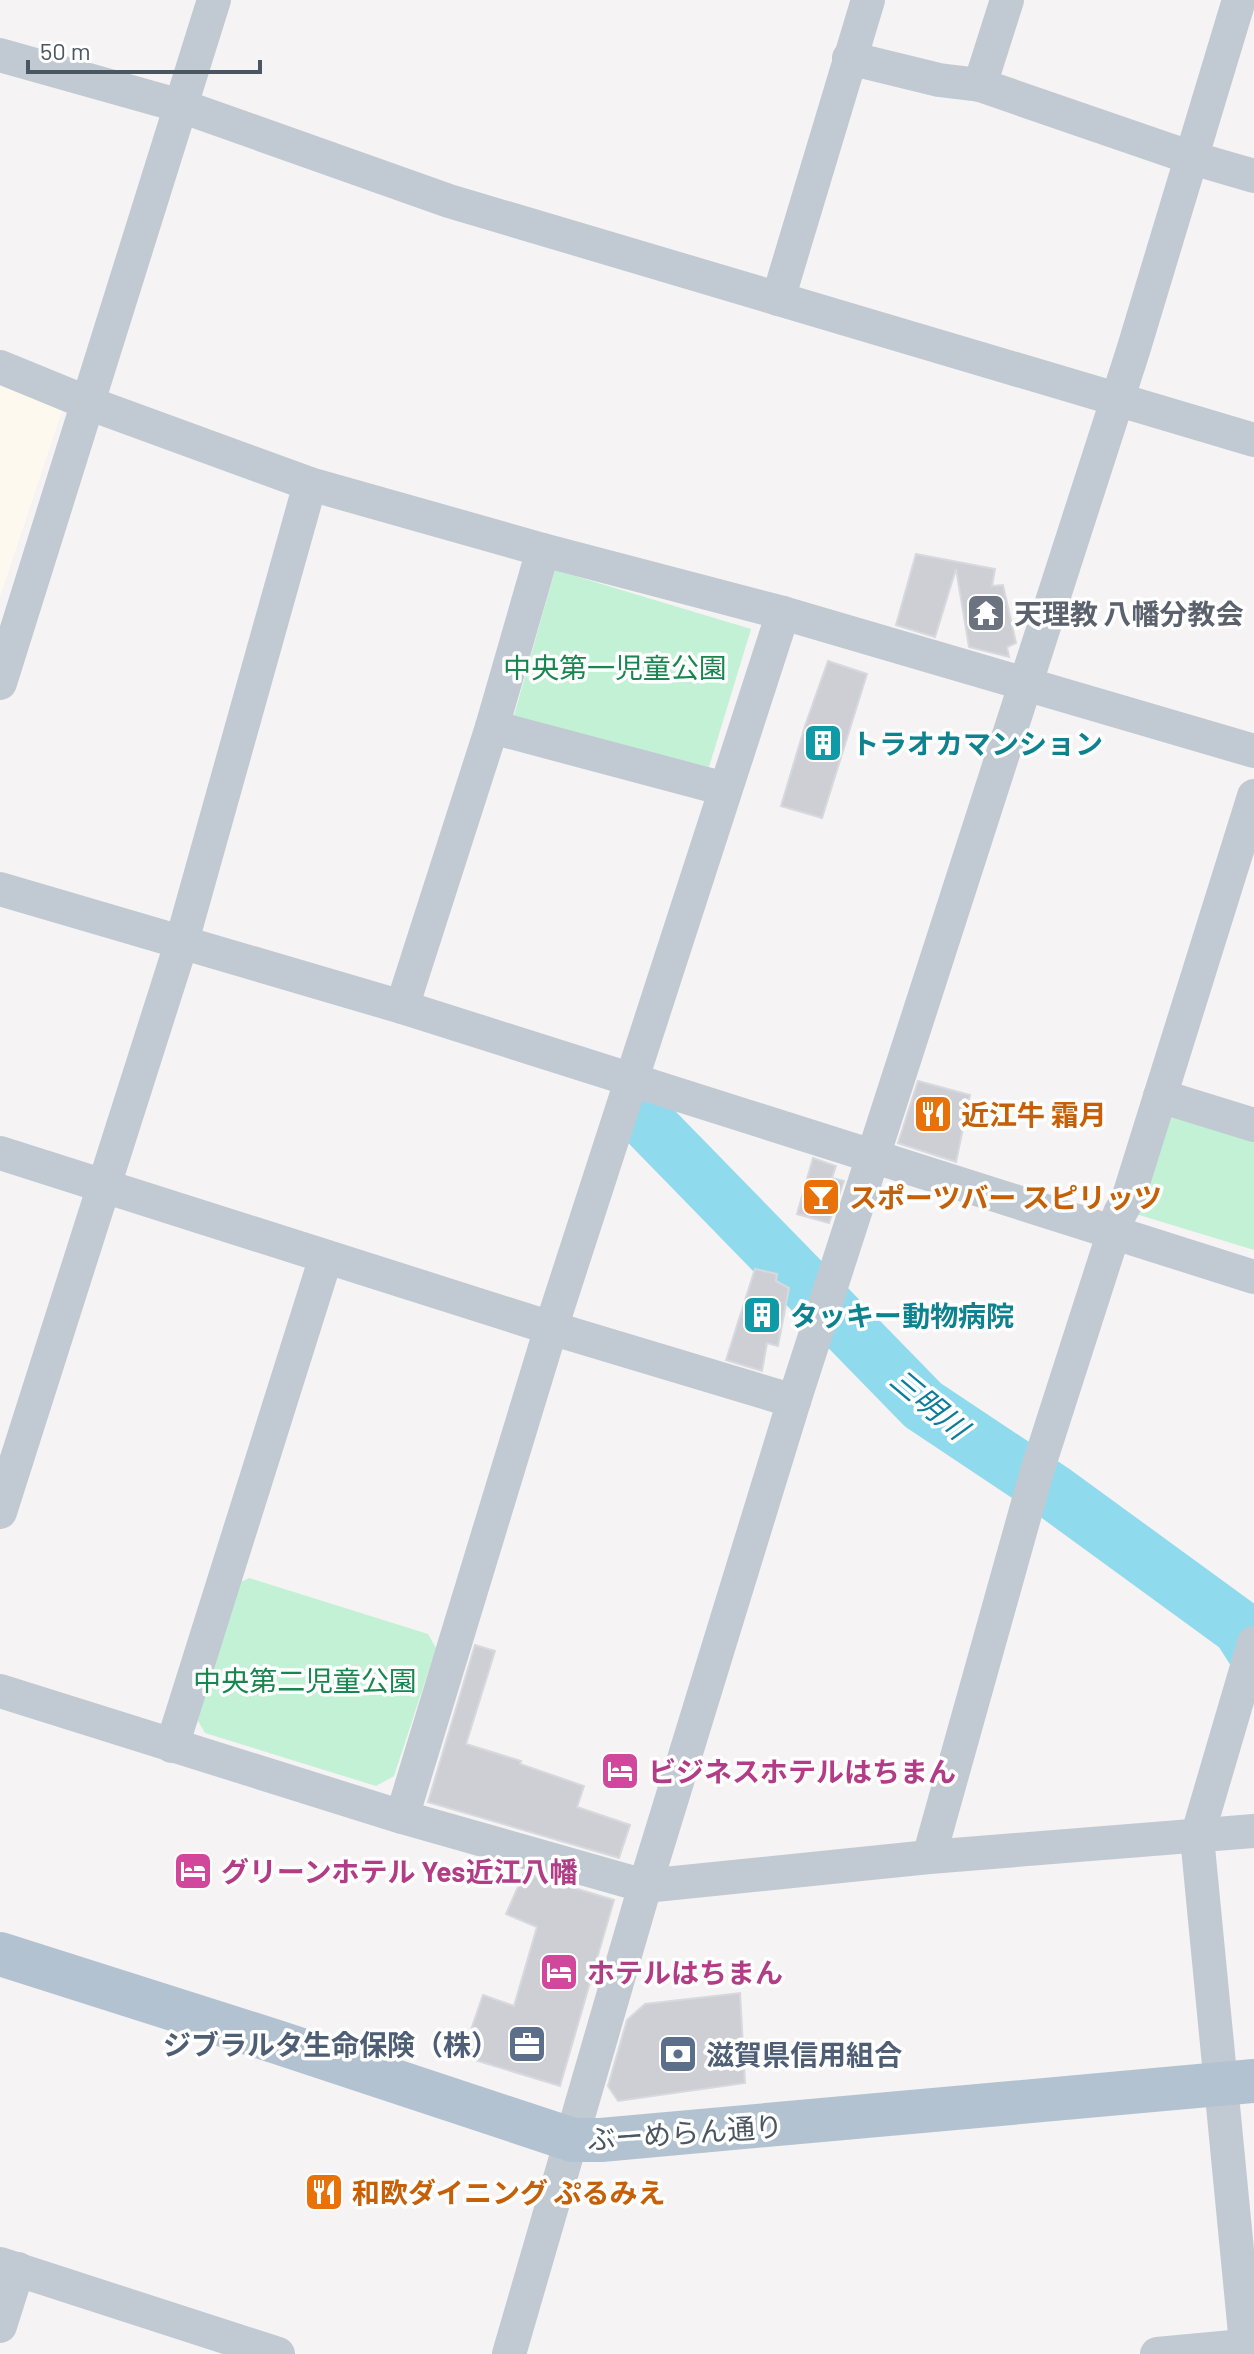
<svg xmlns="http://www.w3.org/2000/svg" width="1254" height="2354" viewBox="0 0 1254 2354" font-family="Barlow,'Noto Sans JP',sans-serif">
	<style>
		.commercial { fill: #fdf9ef }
		.green { fill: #c3f1d5 }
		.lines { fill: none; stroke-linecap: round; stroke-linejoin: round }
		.river { stroke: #90daee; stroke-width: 56 }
		.building { fill: #cdcfd5; stroke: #d7d9de; stroke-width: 2 }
		.minor { stroke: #c1cad2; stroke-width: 34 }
		.major { stroke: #b3c2d1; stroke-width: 44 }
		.labels { text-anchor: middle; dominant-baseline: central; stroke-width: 7; stroke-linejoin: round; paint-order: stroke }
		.worship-label { font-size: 28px; font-weight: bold; fill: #5b616d; stroke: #fff; text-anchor: start }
		.park-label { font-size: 28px; fill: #17864f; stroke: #fff }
		.culture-label { font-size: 28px; font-weight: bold; fill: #0d838f; stroke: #fff; text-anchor: start }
		.food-label { font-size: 28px; font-weight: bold; fill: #c56008; stroke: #fff; text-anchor: start }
		.hotel-label { font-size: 28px; font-weight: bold; fill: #b23c85; stroke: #fff; text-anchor: start }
		.service-label { font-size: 28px; font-weight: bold; fill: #4e5e75; stroke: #fff; text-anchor: end }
		.street-label { font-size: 28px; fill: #4a5661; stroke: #fff }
		.water-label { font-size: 30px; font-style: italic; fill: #0c7c9b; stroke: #fff }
	</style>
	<rect width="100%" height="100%" fill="#f5f3f3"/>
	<polygon class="commercial" points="0,367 70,388 0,597"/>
	<g class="green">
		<polygon points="555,570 751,629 709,767 513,719"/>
		<polygon points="1177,1109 1254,1133 1254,1250 1136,1214 1162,1121"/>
		<polygon points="249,1578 428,1634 436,1648 394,1776 376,1786 205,1733 194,1714 237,1584"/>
	</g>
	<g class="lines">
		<polyline class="river" points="640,1115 923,1405 1055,1493 1240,1628 1254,1650"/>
	</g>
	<g class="building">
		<polygon points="916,554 995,569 992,586 1003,585 1016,643 1007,647 1009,657 969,647 956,569 935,637 896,625"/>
		<polygon points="828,661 867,674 822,818 781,806 805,726"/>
		<polygon points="918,1081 970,1095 956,1162 898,1143"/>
		<polygon points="813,1158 836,1166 832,1178 844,1181 829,1223 797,1214"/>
		<polygon points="755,1269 777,1274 776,1281 789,1288 778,1346 767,1343 762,1371 726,1360"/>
		<polygon points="475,1645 495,1651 466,1744 521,1761 520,1764 584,1786 577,1807 630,1825 619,1858 428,1802"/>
		<polygon points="524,1873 614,1900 560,2086 462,2056 483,1995 514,2006 537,1927 506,1914"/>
		<polygon points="740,1993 745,2083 618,2101 608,2086 627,2020 645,2004"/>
	</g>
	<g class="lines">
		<g class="minor">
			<polyline points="0,55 181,106 449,201 1254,440"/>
			<polyline points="849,58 939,80 980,85 1192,158 1254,176"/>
			<polyline points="980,85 1007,0"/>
			<polyline points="778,299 868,0"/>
			<polyline points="0,367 88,403 310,484 543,550 783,613 1254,751"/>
			<polyline points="0,683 214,0"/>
			<polyline points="492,727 725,789"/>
			<polyline points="0,889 402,1007 1254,1277"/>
			<polyline points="402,1007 492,727 543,550"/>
			<polyline points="1160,1096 1254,1125"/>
			<polyline points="0,1153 551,1328 794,1401"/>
			<polyline points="0,1512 182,941 310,484"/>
			<polyline points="0,1691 402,1817 645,1886 929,1857 1254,1831"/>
			<polyline points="172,1746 326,1257"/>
			<polyline points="402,1817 551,1328 783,613"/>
			<polyline points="929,1857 1037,1471 1120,1213 1128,1199 1254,796"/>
			<polyline points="0,2264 278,2354"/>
			<polyline points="0,2326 18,2269"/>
			<polyline points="509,2354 645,1886 794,1401 1133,351 1239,0"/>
			<polyline points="1157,2354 1254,2345"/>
			<polyline points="1247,2354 1197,1837 1254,1643"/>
		</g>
		<polyline class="major" points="0,1954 277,2042 573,2140 601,2140 1254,2081"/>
	</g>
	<defs>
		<g id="temple-square" transform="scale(2)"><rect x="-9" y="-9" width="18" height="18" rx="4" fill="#6b7280" stroke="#fff"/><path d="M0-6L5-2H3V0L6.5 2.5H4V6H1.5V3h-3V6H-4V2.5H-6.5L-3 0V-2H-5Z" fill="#fff"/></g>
		<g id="building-square" transform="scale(2)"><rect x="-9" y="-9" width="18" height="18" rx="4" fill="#0f9aa8" stroke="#fff"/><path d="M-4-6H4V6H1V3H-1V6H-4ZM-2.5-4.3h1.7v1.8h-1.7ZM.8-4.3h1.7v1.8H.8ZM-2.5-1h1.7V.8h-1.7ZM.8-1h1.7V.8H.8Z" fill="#fff"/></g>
		<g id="restaurant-square" transform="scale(2)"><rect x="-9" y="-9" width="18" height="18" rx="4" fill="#e8710a" stroke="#fff"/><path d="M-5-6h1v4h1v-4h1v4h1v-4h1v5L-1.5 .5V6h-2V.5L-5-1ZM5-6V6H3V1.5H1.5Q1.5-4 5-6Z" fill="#fff"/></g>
		<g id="bar-square" transform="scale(2)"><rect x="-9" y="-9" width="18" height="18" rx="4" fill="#e8710a" stroke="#fff"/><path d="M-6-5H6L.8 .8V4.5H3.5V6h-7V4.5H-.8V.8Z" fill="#fff"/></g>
		<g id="hotel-square" transform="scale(2)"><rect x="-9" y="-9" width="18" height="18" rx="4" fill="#d1479c" stroke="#fff"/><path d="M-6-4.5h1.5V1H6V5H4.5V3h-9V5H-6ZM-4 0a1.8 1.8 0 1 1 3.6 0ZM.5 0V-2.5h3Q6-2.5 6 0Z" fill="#fff"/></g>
		<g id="office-square" transform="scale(2)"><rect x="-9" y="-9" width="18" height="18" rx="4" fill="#5c6f8a" stroke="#fff"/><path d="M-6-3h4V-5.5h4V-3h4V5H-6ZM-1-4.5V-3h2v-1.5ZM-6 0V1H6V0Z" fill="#fff"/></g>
		<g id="bank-square" transform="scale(2)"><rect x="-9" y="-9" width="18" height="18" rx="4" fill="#5c6f8a" stroke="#fff"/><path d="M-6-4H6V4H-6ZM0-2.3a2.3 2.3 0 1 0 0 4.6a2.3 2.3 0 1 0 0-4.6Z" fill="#fff"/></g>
	</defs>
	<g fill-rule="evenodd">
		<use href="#temple-square" x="986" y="613"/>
		<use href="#building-square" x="823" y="743"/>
		<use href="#restaurant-square" x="933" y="1114"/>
		<use href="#bar-square" x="821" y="1197"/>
		<use href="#building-square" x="762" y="1315"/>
		<use href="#hotel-square" x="620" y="1771"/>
		<use href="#hotel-square" x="193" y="1871"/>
		<use href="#hotel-square" x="559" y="1972"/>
		<use href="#office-square" x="527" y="2044"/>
		<use href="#bank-square" x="678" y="2054"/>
		<use href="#restaurant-square" x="324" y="2192"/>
	</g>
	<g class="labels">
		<g class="worship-label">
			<text x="1014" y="613">天理教 八幡分教会</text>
		</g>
		<g class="park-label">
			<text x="615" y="667">中央第一児童公園</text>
			<text x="305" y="1680">中央第二児童公園</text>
		</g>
		<g class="culture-label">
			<text x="851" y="743">トラオカマンション</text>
			<text x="790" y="1315">タッキー動物病院</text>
		</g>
		<g class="food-label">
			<text x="961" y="1114">近江牛 霜月</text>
			<text x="849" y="1197">スポーツバー スピリッツ</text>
			<text x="352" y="2192">和欧ダイニング ぷるみえ</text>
		</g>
		<g class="hotel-label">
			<text x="648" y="1771">ビジネスホテルはちまん</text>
			<text x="221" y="1871">グリーンホテル Yes近江八幡</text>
			<text x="587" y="1972">ホテルはちまん</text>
		</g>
		<g class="service-label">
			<text x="499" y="2044">ジブラルタ生命保険（株）</text>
			<text x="706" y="2054" text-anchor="start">滋賀県信用組合</text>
		</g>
		<g class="street-label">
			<text transform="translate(685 2132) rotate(-4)">ぶーめらん通り</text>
		</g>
		<g class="water-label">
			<text transform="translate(930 1403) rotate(40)">三明川</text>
		</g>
	</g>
	<path d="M28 60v12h232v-12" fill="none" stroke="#4a5661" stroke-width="4"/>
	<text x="40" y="60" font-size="24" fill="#4a5661" stroke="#ffffff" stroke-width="6" paint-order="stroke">50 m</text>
</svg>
